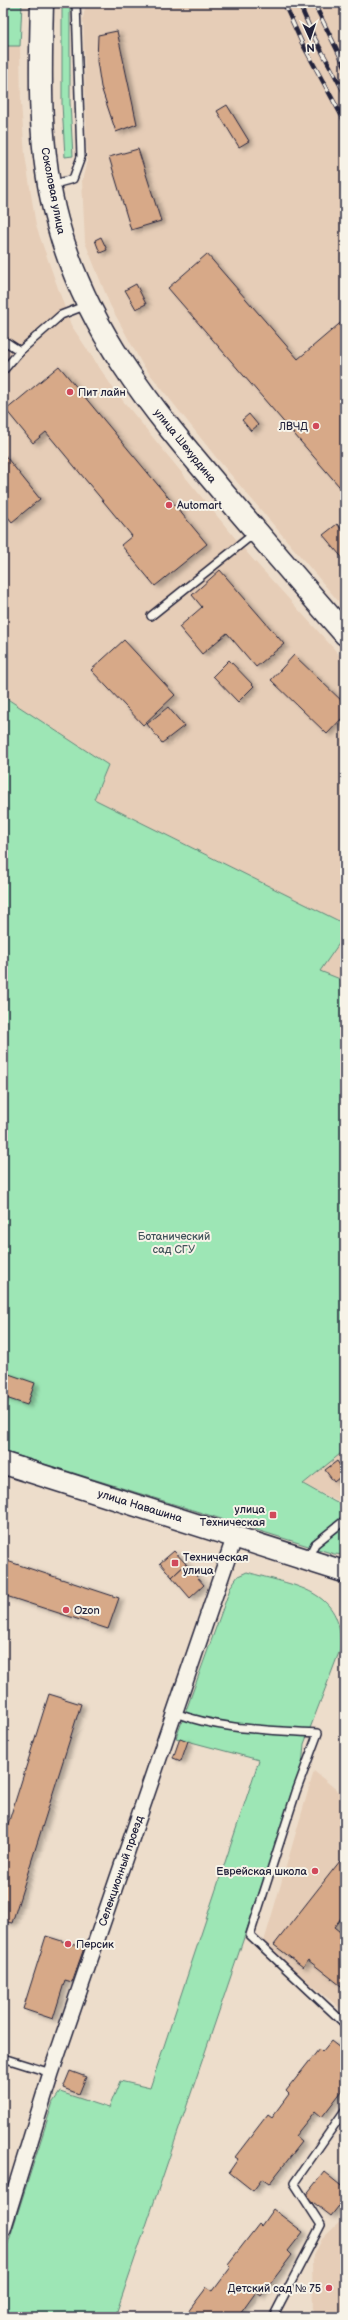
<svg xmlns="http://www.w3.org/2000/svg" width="348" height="2320" viewBox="0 0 348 2320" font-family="'Balsamiq Sans',sans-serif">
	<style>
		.built { fill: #e6cdb7 }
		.green { fill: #9de6b5; stroke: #608478 }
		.building { fill: #d7a988; stroke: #22223b; filter: url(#shadow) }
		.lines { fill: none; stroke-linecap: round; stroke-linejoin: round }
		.service-casing { stroke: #22223b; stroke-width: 10 }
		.minor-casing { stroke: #22223b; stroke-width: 18 }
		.secondary-casing { stroke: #22223b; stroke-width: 24 }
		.primary-casing { stroke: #22223b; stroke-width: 25 }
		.service { stroke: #f7f3e8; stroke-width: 7 }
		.minor { stroke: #f7f3e8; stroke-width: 15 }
		.secondary { stroke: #f7f3e8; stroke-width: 21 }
		.primary { stroke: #f7f3e8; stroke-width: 22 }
		.rail-casing { stroke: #22223b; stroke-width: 4.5 }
		.rail { stroke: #f7f3e8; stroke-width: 3; stroke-dasharray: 9; stroke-linecap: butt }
		.poi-dot { fill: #d1495b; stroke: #f7f3e8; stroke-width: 1.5 }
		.labels { text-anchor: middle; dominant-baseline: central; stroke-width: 4; stroke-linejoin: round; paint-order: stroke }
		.street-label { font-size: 11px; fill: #22223b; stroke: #f7f3e8 }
		.poi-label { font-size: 11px; fill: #22223b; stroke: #f7f3e8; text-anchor: start }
		.park-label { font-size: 11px; fill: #41535a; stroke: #f7f3e8 }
	</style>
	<defs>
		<filter id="shadow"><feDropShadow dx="4.5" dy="2.5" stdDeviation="2" flood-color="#0004"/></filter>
	</defs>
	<rect width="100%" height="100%" fill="#edddcb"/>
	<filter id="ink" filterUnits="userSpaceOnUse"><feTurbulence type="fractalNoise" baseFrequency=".025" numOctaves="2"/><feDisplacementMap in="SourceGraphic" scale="8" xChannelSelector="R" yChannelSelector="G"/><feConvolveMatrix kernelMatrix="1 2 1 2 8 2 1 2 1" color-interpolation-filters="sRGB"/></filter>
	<g filter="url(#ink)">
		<g class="built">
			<polygon points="86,3 345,3 345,609 215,456 142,364 110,305 85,242 82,181 87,161 83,18"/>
			<polygon points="3,46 20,46 21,103 25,155 36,226 71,325 115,391 249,555 345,661 345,924 94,799 108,765 3,696"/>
			<polygon points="345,935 345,981 320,971"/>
			<polygon points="345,1450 345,1505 303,1484"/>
			<polygon points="314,1771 345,1797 345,2012 263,1945"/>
			<polygon points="345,2217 345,2317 313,2317 312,2260 322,2239"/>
		</g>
		<g class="green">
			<polygon points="3,3 22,3 20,46 3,46"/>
			<polygon points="62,3 70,3 70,103 73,156 65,157 62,104"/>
			<polygon points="3,696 108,765 94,799 345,924 345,935 320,971 345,981 345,1450 303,1484 335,1502 345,1505 345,1555 334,1554 3,1451"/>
			<path d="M247,1572C293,1586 345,1588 340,1650L304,1744L302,1767L115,2317H3V2259L53,2102L60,2092L109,2108L120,2081L150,2088L259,1760L176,1738L231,1586L238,1576Z"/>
		</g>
		<g class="building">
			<polygon points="117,31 137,124 116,132 101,87 97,61 98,35"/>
			<polygon points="227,105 249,141 239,147 217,111"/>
			<polygon points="138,149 161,221 131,230 109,157"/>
			<polygon points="101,237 107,250 100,253 95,240"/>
			<polygon points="207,254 298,359 345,319 345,493 168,288"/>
			<polygon points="136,284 146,304 136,309 125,290"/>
			<polygon points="59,366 207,544 155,586 121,545 132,536 46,432 33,443 6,410"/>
			<polygon points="249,414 258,425 251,431 242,420"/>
			<polygon points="3,453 40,499 12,522 3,511"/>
			<polygon points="337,524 345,533 345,561 323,535"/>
			<polygon points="220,570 284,644 256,667 227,633 202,654 179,627 202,607 192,595"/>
			<polygon points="124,640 175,695 143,725 91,670"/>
			<polygon points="294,655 345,704 345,715 327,734 271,680"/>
			<polygon points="229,660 254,686 238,702 213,676"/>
			<polygon points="168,707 184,726 162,743 147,724"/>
			<polygon points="3,1372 35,1383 27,1405 3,1397"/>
			<polygon points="337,1461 345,1473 334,1482 325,1470"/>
			<polygon points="174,1551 186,1564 172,1577 160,1563"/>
			<polygon points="7,1561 119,1598 108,1629 3,1595 3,1573"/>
			<polygon points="186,1564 204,1585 190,1598 172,1577"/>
			<polygon points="49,1694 81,1704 12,1923 3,1921 3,1840"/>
			<polygon points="180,1738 188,1741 181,1761 173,1758"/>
			<polygon points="340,1861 345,1865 345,1913 334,1927 345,1936 345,1989 308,1960 303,1967 274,1945"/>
			<polygon points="46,1936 84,1948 72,1982 65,1980 53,2019 23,2009"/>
			<polygon points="331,2041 345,2052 345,2087 322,2117 315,2111 295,2136 302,2142 269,2184 262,2179 253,2191 229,2172 238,2159 235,2157 268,2114 272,2117 289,2094 286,2091 319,2049 322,2052"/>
			<polygon points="70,2071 86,2077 79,2094 63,2088"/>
			<polygon points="324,2172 345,2189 345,2198 331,2216 305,2196"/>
			<polygon points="273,2209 303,2232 288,2251 292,2255 261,2296 256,2292 238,2317 184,2317 207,2287 213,2291 231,2267 228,2264 259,2224 261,2226"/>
		</g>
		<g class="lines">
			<g class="service-casing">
				<g id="service">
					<polyline points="51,185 73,179 81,157 76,3"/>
					<polyline points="3,340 20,351 61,315 87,305"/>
					<polyline points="3,371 20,351"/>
					<polyline points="151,616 256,532"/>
					<polyline points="308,1558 315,1544 345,1520"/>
					<path d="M175,1713C220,1730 271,1730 318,1733L296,1792L250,1935L345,2024"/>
					<polyline points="3,2058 51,2073"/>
					<polyline points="273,2317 321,2225 294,2183 345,2110"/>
				</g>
			</g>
			<g class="minor-casing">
				<polyline id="minor" points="3,2229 51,2073 235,1536"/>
			</g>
			<g class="secondary-casing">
				<polyline id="secondary" points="3,1463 345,1572"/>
			</g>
			<g class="primary-casing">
				<path id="primary" d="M42,3C40,75 38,151 57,221C86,330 150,406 221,490C262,538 303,586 345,634"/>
			</g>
			<use href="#service" class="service"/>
			<use href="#minor" class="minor"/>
			<use href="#secondary" class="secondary"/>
			<use href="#primary" class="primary"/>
			<g class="rail-casing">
				<g id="rail">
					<polyline points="284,3 302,43 345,122"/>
					<polyline points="299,3 313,35 345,94"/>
					<polyline points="314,3 345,66"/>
				</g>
			</g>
			<use href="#rail" class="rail"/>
		</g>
	</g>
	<g class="poi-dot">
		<circle cx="70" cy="392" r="4"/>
		<circle cx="316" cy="426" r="4"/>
		<circle cx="169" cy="505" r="4"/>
		<rect x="269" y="1511" width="8" height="8" rx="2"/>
		<rect x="171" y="1559" width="8" height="8" rx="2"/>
		<circle cx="66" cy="1610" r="4"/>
		<circle cx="315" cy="1871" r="4"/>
		<circle cx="68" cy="1944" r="4"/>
		<circle cx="329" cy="2288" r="4"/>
	</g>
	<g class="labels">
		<g class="street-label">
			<text transform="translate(53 191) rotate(79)">Соколовая улица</text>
			<text transform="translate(185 446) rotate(51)">улица Шехурдина</text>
			<text transform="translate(140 1506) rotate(17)">улица Навашина</text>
			<text transform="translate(121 1871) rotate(-71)">Селекционный проезд</text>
		</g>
		<g class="poi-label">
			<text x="78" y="392">Пит лайн</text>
			<text x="308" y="426" text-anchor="end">ЛВЧД</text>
			<text x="177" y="505">Automart</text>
			<text x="265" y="1509" text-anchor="end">улица<tspan x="265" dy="13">Техническая</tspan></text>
			<text x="183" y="1557">Техническая<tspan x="183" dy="13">улица</tspan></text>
			<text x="74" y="1610">Ozon</text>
			<text x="307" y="1871" text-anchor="end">Еврейская школа</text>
			<text x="76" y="1944">Персик</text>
			<text x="321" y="2288" text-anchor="end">Детский сад № 75</text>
		</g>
		<g class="park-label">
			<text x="174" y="1236">Ботанический<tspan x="174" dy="13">сад СГУ</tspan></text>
		</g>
	</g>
	<rect width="348" height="2320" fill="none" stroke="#f7f3e8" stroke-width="16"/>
	<rect x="8" y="8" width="332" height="2304" fill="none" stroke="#22223b" stroke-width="1.5" filter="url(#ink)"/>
	<g transform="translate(310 38) rotate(177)" stroke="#f7f3e8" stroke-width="3" paint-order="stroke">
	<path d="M0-3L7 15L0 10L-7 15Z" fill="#22223b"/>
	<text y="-6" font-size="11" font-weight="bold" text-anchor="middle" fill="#22223b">N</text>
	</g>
</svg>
